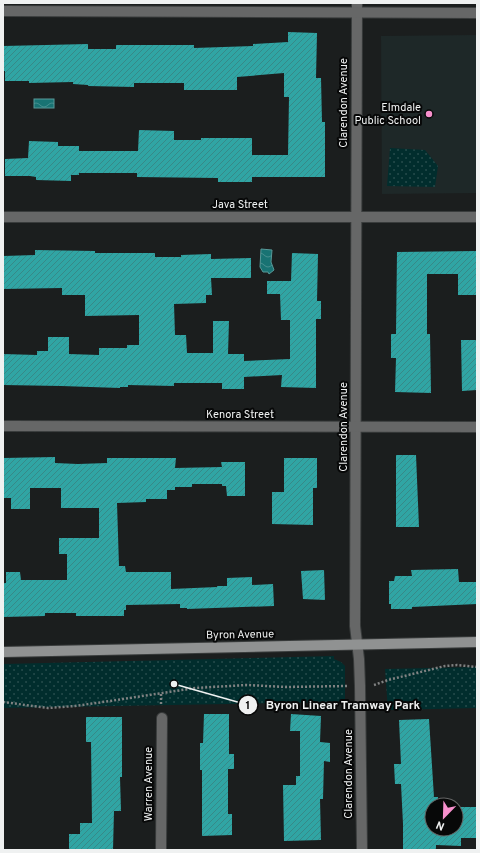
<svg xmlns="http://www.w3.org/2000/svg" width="480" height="853" viewBox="0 0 480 853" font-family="Overpass,sans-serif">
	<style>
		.built { fill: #1e2828 }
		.grass { fill: url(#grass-dots) }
		.water { fill: url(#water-waves); stroke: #589999 }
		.building { fill: url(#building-hatch) }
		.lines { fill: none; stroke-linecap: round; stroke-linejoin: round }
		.street-casing { stroke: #393c3c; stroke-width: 12 }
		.secondary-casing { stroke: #393c3c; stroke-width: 12 }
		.path { stroke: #808282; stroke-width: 2.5; stroke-dasharray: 2 2; stroke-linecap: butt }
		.street { stroke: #666767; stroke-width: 10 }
		.secondary { stroke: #909292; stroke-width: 10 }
		.poi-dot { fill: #f790cd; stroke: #070808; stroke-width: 1.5 }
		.labels { text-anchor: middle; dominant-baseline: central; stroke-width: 4; stroke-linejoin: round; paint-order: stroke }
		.street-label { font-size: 11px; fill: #eff1f1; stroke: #070808 }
		.poi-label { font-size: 11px; fill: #eff1f1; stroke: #070808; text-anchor: end }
		.leader { fill: none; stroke: #eff1f1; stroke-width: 1.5 }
		.callout-dot { fill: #eff1f1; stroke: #070808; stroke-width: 1.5 }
		.mark-label { font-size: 12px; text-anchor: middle; font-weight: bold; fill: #111 }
		.callout-label { font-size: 12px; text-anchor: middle; font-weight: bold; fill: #eff1f1; stroke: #070808; stroke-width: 4; stroke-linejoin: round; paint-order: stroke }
	</style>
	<defs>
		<pattern id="grass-dots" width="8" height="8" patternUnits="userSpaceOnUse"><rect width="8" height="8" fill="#012d2d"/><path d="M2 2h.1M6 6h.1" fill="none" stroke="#264c4c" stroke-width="1.8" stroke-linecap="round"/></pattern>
		<pattern id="water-waves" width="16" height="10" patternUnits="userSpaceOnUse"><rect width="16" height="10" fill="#187373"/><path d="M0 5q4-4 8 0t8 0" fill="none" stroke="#458e8e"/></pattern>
		<pattern id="building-hatch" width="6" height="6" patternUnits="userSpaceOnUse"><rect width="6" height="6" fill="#30a5a4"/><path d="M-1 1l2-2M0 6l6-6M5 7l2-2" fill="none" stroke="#378988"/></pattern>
	</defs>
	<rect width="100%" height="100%" fill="#1b1e1e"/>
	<polygon class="built" points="477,35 477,193 382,194 381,36"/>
	<g class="grass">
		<polygon points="390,148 425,150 438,166 435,187 387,186"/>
		<polygon points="334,656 334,659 341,662 345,666 345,702 3,708 3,664"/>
		<polygon points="477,667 477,708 388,710 385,669"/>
	</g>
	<g class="water">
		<rect x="34" y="99" width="20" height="9"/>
		<polygon points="261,249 272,250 271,262 274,270 269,274 268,272 263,272 260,267"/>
	</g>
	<g class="building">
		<polygon points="288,32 317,33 316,78 321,78 322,122 325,122 325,177 252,177 252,182 218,182 218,178 137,177 137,173 79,173 79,175 71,175 71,181 36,180 36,177 30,176 5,176 5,159 28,158 29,141 58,142 58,146 79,146 79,151 138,151 139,130 174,131 174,140 201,140 201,138 252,138 252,155 288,155 289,97 284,97 284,73 237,77 237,90 184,90 184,83 134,83 134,87 88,86 88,85 73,84 73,82 29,83 29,81 5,81 5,71 3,71 3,46 88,44 88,49 116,49 116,45 194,45 194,48 253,46 253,44 288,42"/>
		<polygon points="35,250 95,251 95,253 155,253 155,257 181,257 181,255 211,254 211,259 251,258 251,278 211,278 212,295 206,295 206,303 174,304 175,335 186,335 187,353 213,353 213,321 229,321 228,354 244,354 244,361 290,359 290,320 281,320 280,294 267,294 267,281 291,281 292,253 318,254 317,301 321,301 321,319 316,319 316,388 281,387 282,375 244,377 244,389 222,389 222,383 174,383 174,386 128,385 128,387 120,387 120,388 61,386 3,385 3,354 37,355 37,351 48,351 48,337 69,337 69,354 99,355 99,348 127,348 127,345 139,345 139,315 85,316 85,295 62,295 62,288 3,289 3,256 35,255"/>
		<polygon points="477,251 477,295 458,295 458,274 427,274 427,334 430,334 431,393 395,392 396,358 391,358 391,334 396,334 397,252"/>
		<polygon points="461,340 477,340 477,390 462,391"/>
		<polygon points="396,455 416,455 419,527 396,527"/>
		<polygon points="55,457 55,463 78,464 107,463 107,458 176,458 175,468 222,467 221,462 245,462 245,496 227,496 226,486 222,486 222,484 192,484 192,487 175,487 175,490 167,490 167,499 146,499 146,502 117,503 119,566 125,566 126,572 171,572 171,589 217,587 217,586 227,586 227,578 252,577 252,585 273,584 274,606 187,609 187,608 180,608 180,604 126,605 126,610 124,610 124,616 76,616 76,613 45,613 45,616 3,617 3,583 6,583 6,572 20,572 21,580 67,580 67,554 59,554 59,538 99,538 99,508 61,508 61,488 30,488 30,509 11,509 11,498 3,498 3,458"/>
		<polygon points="284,458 317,458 317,488 313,488 313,525 272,524 272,492 284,492"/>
		<polygon points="458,569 459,582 477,582 477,604 412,607 412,609 391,609 391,604 389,604 389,581 394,581 395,576 412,576 411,570"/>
		<polygon points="324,570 325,600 303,599 301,571"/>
		<polygon points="204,714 229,714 229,754 234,754 234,769 228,769 228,814 232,814 232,835 202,836 202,770 200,770 200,743 203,743"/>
		<polygon points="291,714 321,716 320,742 330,743 330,762 324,761 323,799 320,799 321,840 284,841 283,785 296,785 296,776 300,776 300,731 290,731"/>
		<polygon points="86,717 122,717 122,777 120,777 121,811 114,811 113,850 69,850 69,834 80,834 80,823 92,823 91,742 86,742"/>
		<polygon points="429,719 434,797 438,797 438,805 432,805 432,829 456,829 456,807 477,807 477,838 461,838 461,846 436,845 436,850 403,850 403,824 401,784 395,784 394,764 401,764 399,720"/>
	</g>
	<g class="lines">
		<g class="street-casing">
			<g id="street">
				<polyline points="357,3 355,626 359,659 360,686 362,850"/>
				<polyline points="3,11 477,13"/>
				<polyline points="3,217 477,217"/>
				<polyline points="3,426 477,427"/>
				<polyline points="161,850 162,718"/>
			</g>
		</g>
		<g class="secondary-casing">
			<polyline id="secondary" points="3,652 477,642"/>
		</g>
		<g class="path">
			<polyline points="374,685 388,680 445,666 457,665 477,667"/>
			<polyline points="161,694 161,705"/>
			<polyline points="3,702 48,708 75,706 110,701 195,688 247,685 286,687 347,686"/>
		</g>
		<use href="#street" class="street"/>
		<use href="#secondary" class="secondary"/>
	</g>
	<circle class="poi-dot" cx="429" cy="114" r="4"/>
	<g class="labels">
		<g class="street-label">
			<text transform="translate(344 103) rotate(-90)">Clarendon Avenue</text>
			<text x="240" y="205">Java Street</text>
			<text x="240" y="415">Kenora Street</text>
			<text transform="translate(344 427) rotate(-90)">Clarendon Avenue</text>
			<text transform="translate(240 635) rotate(-1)">Byron Avenue</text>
			<text transform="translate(349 774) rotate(-90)">Clarendon Avenue</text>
			<text transform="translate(149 784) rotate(-90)">Warren Avenue</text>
		</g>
		<g class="poi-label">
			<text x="421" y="108">Elmdale<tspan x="421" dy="13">Public School</tspan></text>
		</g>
	</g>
	<path class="leader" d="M174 684L248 705"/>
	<g class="callout-dot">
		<circle cx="174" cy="684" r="4"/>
		<circle cx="248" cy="705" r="10"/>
	</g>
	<g class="mark-label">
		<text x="248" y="709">1</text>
	</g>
	<g class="callout-label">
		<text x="343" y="709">Byron Linear Tramway Park</text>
	</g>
	<rect width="480" height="853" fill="none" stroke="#eff1f1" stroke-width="8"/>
	<g transform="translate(444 817) rotate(203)"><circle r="19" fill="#070808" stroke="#646565"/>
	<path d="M0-3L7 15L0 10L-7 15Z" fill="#f790cd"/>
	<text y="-6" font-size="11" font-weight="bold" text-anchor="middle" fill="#eff1f1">N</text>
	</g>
</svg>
